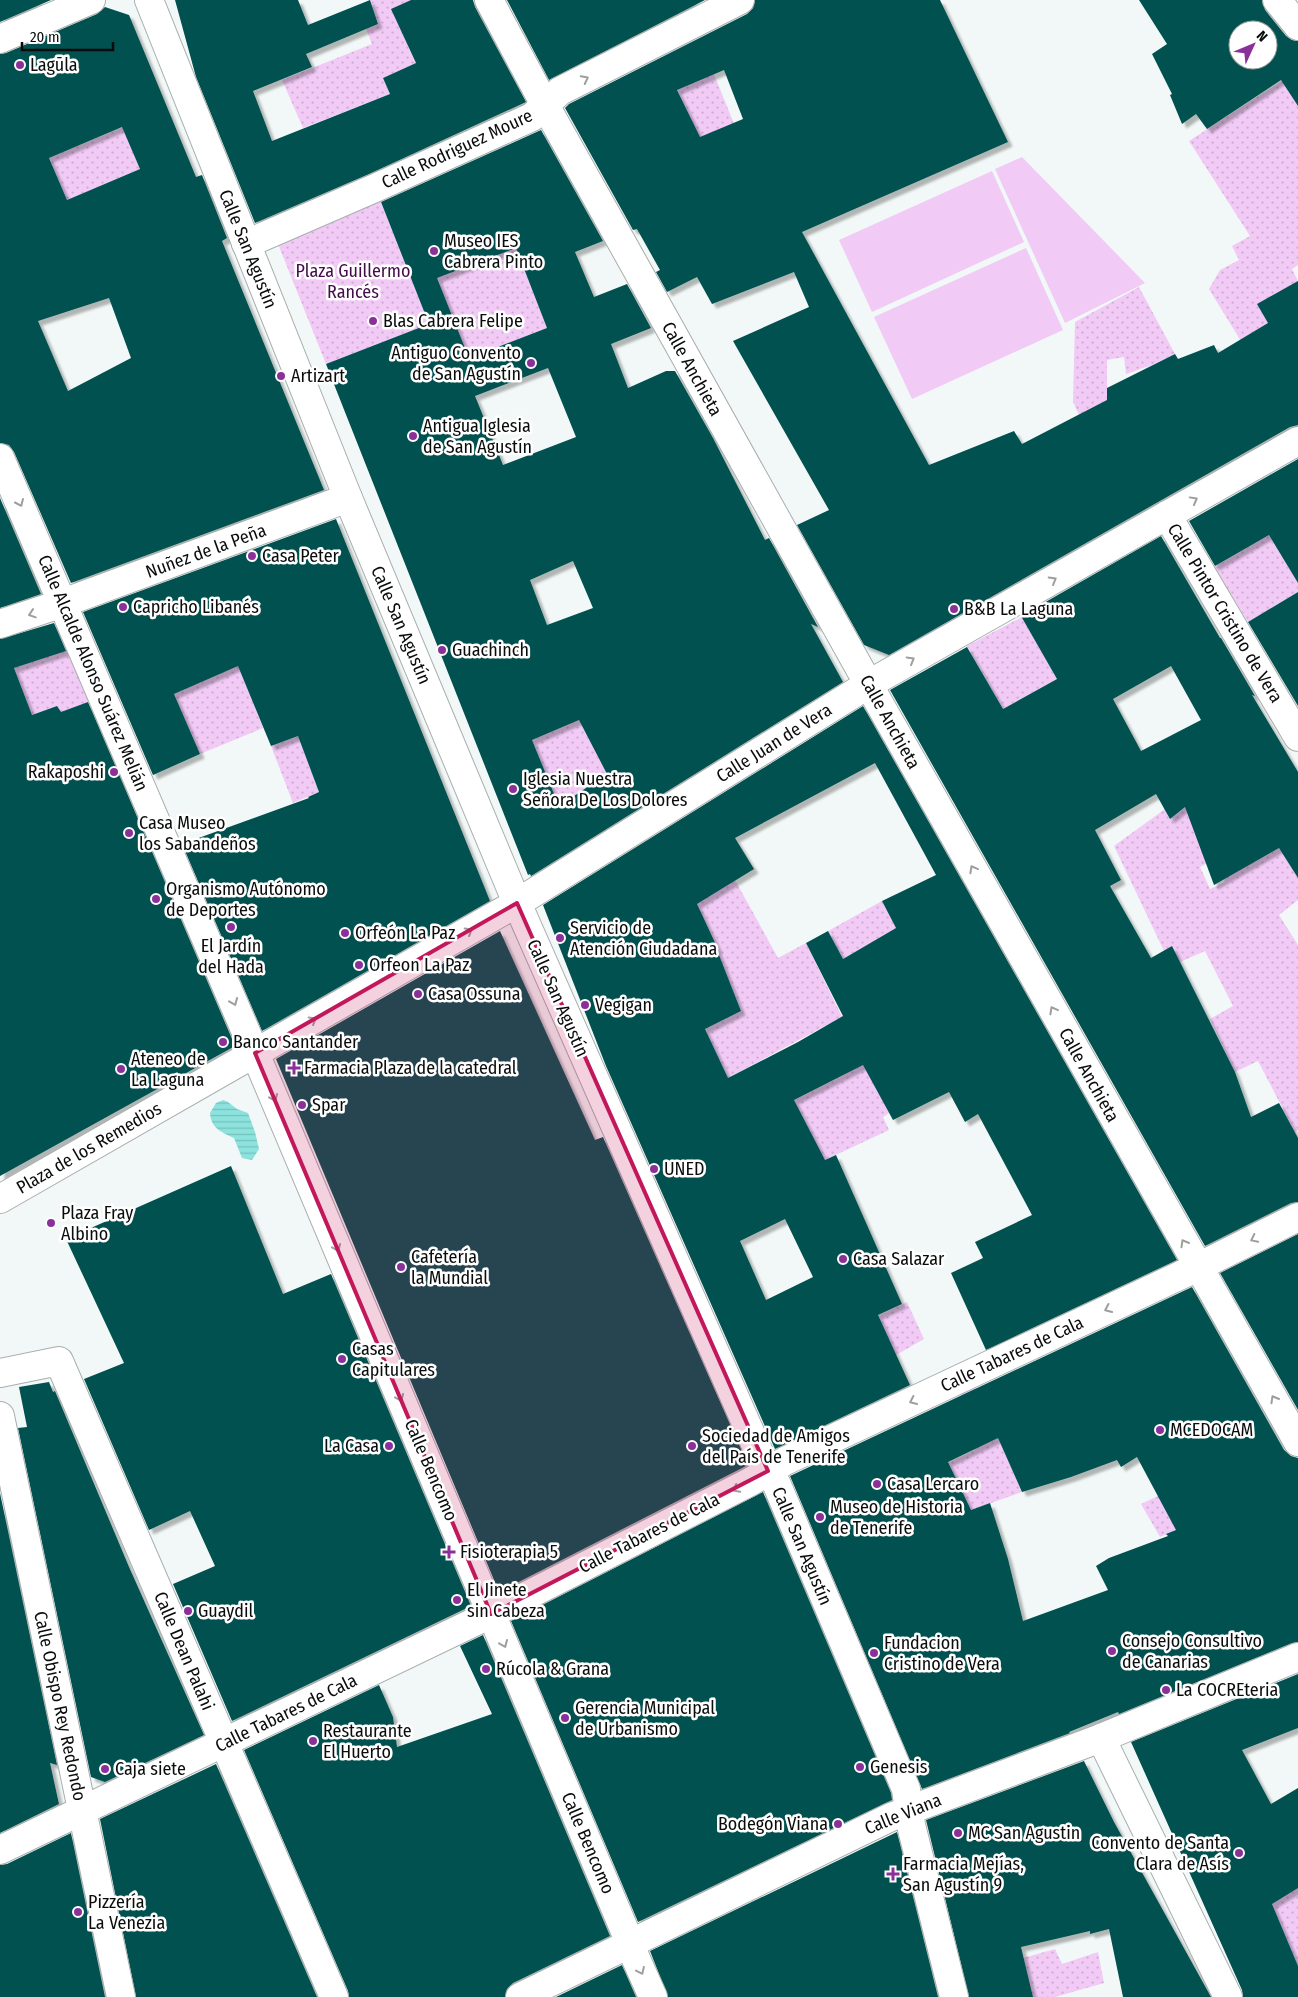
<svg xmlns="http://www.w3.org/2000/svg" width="1298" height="1997" viewBox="0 0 1298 1997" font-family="'Fira Sans Condensed',sans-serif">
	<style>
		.green { fill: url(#green-dots) }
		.pitch { fill: #f1caf6 }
		.water { fill: url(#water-rules) }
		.building { fill: #03514f; fill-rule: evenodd; filter: url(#shadow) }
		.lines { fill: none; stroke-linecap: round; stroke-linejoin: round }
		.minor-casing { stroke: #a8aead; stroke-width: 30 }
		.minor { stroke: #fff; stroke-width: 28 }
		.oneway { stroke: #9d9e9e }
		.marked { fill: #c2185b; fill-opacity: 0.2; stroke: #c2185b; stroke-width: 4; stroke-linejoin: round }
		.poi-dot { fill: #8b2f99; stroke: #fff; stroke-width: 2 }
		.labels { text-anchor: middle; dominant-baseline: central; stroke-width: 5; stroke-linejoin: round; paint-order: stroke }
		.poi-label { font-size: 18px; fill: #0a0c0c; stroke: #fff; text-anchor: start }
		.street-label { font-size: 18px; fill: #0a0c0c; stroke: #fff }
		.park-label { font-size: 18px; fill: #420d4a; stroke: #fff }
	</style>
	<defs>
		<pattern id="green-dots" width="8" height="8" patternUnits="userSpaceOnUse" patternTransform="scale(1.25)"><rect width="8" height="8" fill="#f1caf6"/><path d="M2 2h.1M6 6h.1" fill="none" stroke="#cdacd2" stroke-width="1.8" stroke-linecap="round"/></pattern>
		<pattern id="water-rules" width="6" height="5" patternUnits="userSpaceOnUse" patternTransform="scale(1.25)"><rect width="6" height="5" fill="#8ce2dd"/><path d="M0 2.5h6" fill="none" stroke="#77c1bc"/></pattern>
		<filter id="shadow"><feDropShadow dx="4.5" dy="4.5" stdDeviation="1" flood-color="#0004"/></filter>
	</defs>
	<rect width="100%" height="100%" fill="#f2f8f7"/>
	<g class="green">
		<polygon points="370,0 411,0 398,6 409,49 416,63 383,78 390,94 303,128 282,80 372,44 366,29 378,24"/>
		<polygon points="709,62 745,151 708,155 672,79"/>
		<polygon points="1288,77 1294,87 1288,91 1298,106 1298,265 1292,269 1298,281 1247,351 1209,289 1220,270 1239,260 1232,246 1250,236 1189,141"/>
		<polygon points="66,111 80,145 136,122 145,143 132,150 140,169 67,200 35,124"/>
		<polygon points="380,200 429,324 326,364 278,244"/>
		<polygon points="516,248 547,328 469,358 437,278"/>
		<polygon points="1139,287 1175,354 1152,365 1126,374 1124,357 1107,360 1107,419 1079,415 1073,402 1075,322"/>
		<polygon points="1269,535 1298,583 1298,592 1248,622 1214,567"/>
		<polygon points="1022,617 1057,679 1003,709 967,646"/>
		<polygon points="70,649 91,701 75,707 67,725 57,706 32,715 14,668"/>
		<polygon points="238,665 263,728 200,754 174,694"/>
		<polygon points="579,720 607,774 559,806 532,740"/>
		<polygon points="298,736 319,792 293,803 271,746"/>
		<polygon points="1185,807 1279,827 1200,867 1210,889 1225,882 1218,868 1256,861 1279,848 1298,878 1298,900 1279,915 1298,945 1298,1130 1295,1132 1258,1061 1235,1072 1210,1019 1233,1006 1205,951 1180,962 1172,946 1164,951 1114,846 1165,809 1170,819"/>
		<polygon points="735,880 778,958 806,943 889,1113 883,1117 889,1130 825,1160 794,1100 846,1074 825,1026 728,1078 705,1029 741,1011 724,968 705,955 718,949 706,923 683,909"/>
		<polygon points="882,901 896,928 843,959 828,931"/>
		<polygon points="907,1302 924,1339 896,1355 782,1361"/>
		<polygon points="974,1385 1022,1492 971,1510 948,1463 975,1450 966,1428 974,1424 959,1391"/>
		<polygon points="1183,1484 1201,1519 1160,1537 1141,1504"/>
		<polygon points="1298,1885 1298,1966 1272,1904"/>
		<polygon points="1055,1949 1062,1964 1098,1952 1104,1983 1055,1997 1033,1997 1023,1958"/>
	</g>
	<g class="pitch">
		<polygon points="1022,157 1145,283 1065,323 995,169"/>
		<polygon points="992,171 1024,242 872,312 839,240"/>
		<polygon points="1026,248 1063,330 912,399 874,317"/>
	</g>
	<path class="water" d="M223,1100L228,1102L237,1109L248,1113L255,1132L259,1149L252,1160L242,1158L234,1138C221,1132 211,1128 210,1113L216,1103Z"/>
	<g class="building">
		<polygon points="0,0 51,0 0,22"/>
		<polygon points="175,0 298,0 308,25 370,0 378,24 306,54 312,67 253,91 272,141 390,94 383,78 416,63 391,9 411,0 473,0 475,7 526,102 369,174 255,223 196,77"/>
		<polygon points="507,0 705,0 549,80"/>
		<path d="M755,0H940L1008,142L802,232L929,465L1014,431L1022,444L1107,400V388L1175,354L1178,359L1214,345L1218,353L1268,323L1257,304L1298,281V425L1290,427L889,655L864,645L797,525L829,510L733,341L809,307L794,272L712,304L697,277L667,292L656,272L660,270L637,229L633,230L565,108L569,104L747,14L753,8ZM724,70L743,119L700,137L677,90Z"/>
		<path d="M1139,0H1262L1265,10L1286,36L1292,40L1298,41V106L1281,80L1207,129L1196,114L1182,124L1170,95L1172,94L1152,54L1167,44ZM1238,30H1268V60H1238Z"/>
		<path d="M105,7L129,15L196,177L202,175L227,238L222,241L324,490L71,583L14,452L9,445L0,443V54L6,53L97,14ZM122,127L140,169L67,200L49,158ZM109,298L131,358L68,391L38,321Z"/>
		<path d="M541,130L603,241L575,252L594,297L627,284L651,328L611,344L628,388L666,371H675L713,438L765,540L769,538L818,627L811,624L843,682L531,876L530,874L528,875L326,364L429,324L381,202ZM516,248L547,328L469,358L437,278ZM548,368L576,437L503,465L475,396ZM573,561L593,608L547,625L530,580ZM579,720L607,774L559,806L532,740Z"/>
		<polygon points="1298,459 1298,583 1269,535 1215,566 1189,521"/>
		<polygon points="0,498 41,594 0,608"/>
		<polygon points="336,519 490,901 262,1031 182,844 309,798 308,797 319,792 298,736 271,746 238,666 174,694 200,754 153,775 83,612"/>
		<path d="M1161,536L1220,638H1221L1255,696L1252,695L1298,772V878L1279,848L1214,885L1185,807L1170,819L1156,794L1095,830L1121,880L1110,886L1151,958L1172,946L1235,1072L1251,1117L1279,1103L1298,1138V1202L1291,1203L1205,1246L890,690L967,647L1003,709L1057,679L1021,616ZM1171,666L1201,720L1141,751L1113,699Z"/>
		<polygon points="1298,592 1298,706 1248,622"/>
		<polygon points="54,623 66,651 14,668 32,715 57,706 61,712 88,702 235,1046 0,1176 0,639"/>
		<path d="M863,706L1177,1260L986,1350L951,1273L983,1258L975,1242L1032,1215L978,1114L965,1122L949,1092L893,1120L863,1065L794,1100L825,1160L836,1155L902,1304L878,1315L910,1385L775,1449L606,1066L543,905ZM875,763L936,875L882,901L896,928L843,959L828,931L806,943L843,1016L798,1042L728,1078L705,1029L741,1011L717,950L718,949L697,904L754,869L735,838ZM785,1219L813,1277L766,1300L740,1241Z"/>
		<polygon points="500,931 595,1140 603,1137 748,1465 499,1592 276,1059"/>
		<polygon points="231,1166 283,1294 331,1274 471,1606 232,1721 173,1584 215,1566 190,1511 149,1530 84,1379 124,1363 66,1239"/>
		<polygon points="1298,1234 1298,1410 1220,1273"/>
		<path d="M1192,1287L1284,1450L1291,1456L1298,1458V1642L1292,1643L1119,1714L1118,1712L1069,1732L1070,1733L922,1789L790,1476ZM998,1438L1022,1492L1071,1477L1117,1460L1121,1467L1137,1457L1176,1530L1166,1534L1168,1536L1109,1558L1096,1566L1108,1590L1023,1621L1008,1559L990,1503L971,1510L948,1462Z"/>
		<polygon points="49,1382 53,1392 55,1391 129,1567 204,1735 105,1782 91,1777 18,1428 27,1427 19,1387"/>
		<polygon points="763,1492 891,1793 892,1800 638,1922 511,1621"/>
		<polygon points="0,1493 57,1765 50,1763 59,1804 0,1833"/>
		<polygon points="483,1635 610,1936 513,1983 507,1989 505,1997 349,1997 348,1991 244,1750 379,1685 393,1717 397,1747 492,1714 460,1646"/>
		<polygon points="1298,1674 1298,1728 1242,1750 1271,1804 1298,1788 1298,1888 1272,1904 1298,1966 1298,1997 1243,1997 1242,1990 1131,1742"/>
		<polygon points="1084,1761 1114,1822 1211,1997 1123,1997 1109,1929 1090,1934 1090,1931 1021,1947 1033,1997 969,1997 926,1820"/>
		<polygon points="216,1764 317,1997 136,1997 100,1819"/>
		<polygon points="897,1832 938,1997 668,1997 650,1951"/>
		<polygon points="71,1833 105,1997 0,1997 0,1865 7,1864"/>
		<polygon points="622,1965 636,1997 556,1997"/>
	</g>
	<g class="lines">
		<g class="minor-casing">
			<g id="minor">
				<polyline points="149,0 348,498 517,903 761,1457 777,1485 906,1789 911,1825 954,1997"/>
				<polyline points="489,0 545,105 879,703 1298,1442"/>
				<polyline points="1277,0 1298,26"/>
				<polyline points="0,39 91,0"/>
				<polyline points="246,244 375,188 532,117 560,91 740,0"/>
				<polyline points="0,458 255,1053 630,1943 636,1959 653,1997"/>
				<polyline points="1167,515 1298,737"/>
				<polyline points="0,624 63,603 348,498"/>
				<polyline points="0,1199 517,903 869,684 1298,441"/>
				<polyline points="0,1373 59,1361 334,1997"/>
				<polyline points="0,1416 121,1997"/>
				<polyline points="1101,1738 1228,1997"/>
				<polyline points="0,1850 491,1614 750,1482 785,1461 1198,1267 1298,1217"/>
				<polyline points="520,1997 891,1817 1101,1738 1298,1657"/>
			</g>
		</g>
		<use href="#minor" class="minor"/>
	</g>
	<defs><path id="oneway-chevron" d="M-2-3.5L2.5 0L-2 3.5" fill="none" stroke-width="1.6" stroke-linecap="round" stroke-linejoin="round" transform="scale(1.25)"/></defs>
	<g class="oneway">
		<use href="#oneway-chevron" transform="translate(585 79) rotate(-27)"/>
		<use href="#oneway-chevron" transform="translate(1194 500) rotate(-29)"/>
		<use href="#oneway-chevron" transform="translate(20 503) rotate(66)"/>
		<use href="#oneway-chevron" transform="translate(1053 580) rotate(-30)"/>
		<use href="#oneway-chevron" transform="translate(32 614) rotate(162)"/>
		<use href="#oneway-chevron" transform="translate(911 660) rotate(-30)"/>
		<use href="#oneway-chevron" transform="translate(973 869) rotate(-119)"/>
		<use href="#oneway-chevron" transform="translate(469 931) rotate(-30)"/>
		<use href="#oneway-chevron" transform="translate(234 1002) rotate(67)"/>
		<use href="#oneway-chevron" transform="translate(1053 1010) rotate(-119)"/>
		<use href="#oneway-chevron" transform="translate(313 1020) rotate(-30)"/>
		<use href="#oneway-chevron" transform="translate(274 1098) rotate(67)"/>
		<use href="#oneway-chevron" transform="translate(1254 1239) rotate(154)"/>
		<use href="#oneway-chevron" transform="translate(1184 1243) rotate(-120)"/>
		<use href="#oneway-chevron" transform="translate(337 1248) rotate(67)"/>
		<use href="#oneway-chevron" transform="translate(1108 1309) rotate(155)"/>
		<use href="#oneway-chevron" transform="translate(400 1398) rotate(67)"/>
		<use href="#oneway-chevron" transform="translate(1274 1399) rotate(-120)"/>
		<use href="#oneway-chevron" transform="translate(913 1401) rotate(155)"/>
		<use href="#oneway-chevron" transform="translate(736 1489) rotate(153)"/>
		<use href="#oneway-chevron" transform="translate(504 1644) rotate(67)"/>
		<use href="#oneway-chevron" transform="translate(641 1971) rotate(65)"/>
	</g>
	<path class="marked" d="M517,903L768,1471L491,1614L255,1053Z"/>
	<g class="poi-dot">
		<circle cx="20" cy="65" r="5"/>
		<circle cx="434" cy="251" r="5"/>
		<circle cx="373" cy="321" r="5"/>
		<circle cx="531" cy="363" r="5"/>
		<circle cx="281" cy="376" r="5"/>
		<circle cx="413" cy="436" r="5"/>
		<circle cx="252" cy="556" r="5"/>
		<circle cx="123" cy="607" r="5"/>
		<circle cx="954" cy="609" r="5"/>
		<circle cx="442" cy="650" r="5"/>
		<circle cx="114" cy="772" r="5"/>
		<circle cx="513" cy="789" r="5"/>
		<circle cx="129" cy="833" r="5"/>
		<circle cx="156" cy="899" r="5"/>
		<circle cx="231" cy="927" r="5"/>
		<circle cx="345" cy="933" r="5"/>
		<circle cx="560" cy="938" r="5"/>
		<circle cx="359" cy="965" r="5"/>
		<circle cx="418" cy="994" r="5"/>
		<circle cx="585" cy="1005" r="5"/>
		<circle cx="223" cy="1042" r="5"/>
		<path d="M291.5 1060.5h5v5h5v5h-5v5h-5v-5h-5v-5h5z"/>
		<circle cx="121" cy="1069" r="5"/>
		<circle cx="302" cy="1105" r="5"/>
		<circle cx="654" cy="1169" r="5"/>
		<circle cx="51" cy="1223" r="5"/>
		<circle cx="843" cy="1259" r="5"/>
		<circle cx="401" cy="1267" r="5"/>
		<circle cx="342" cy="1359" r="5"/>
		<circle cx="1160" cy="1430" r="5"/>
		<circle cx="389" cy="1446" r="5"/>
		<circle cx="692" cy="1446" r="5"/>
		<circle cx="877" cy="1484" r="5"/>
		<circle cx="820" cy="1517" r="5"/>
		<path d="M446.5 1544.5h5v5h5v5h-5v5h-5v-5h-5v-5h5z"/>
		<circle cx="457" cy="1600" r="5"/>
		<circle cx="188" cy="1611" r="5"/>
		<circle cx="1112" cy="1651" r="5"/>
		<circle cx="874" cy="1653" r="5"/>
		<circle cx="486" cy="1669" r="5"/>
		<circle cx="1166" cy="1690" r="5"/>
		<circle cx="565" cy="1718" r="5"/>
		<circle cx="313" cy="1741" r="5"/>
		<circle cx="860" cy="1767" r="5"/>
		<circle cx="105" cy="1769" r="5"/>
		<circle cx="838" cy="1824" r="5"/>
		<circle cx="958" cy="1833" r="5"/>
		<circle cx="1239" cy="1853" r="5"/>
		<path d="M890.5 1866.5h5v5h5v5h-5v5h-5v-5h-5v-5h5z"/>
		<circle cx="78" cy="1912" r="5"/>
	</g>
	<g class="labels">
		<g class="poi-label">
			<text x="30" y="65">Lagūla</text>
			<text x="444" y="241">Museo IES<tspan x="444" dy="21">Cabrera Pinto</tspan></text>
			<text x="383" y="321">Blas Cabrera Felipe</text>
			<text x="521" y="353" text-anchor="end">Antiguo Convento<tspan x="521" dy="21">de San Agustín</tspan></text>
			<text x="291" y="376">Artizart</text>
			<text x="423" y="426">Antigua Iglesia<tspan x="423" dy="21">de San Agustín</tspan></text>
			<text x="262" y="556">Casa Peter</text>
			<text x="133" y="607">Capricho Libanés</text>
			<text x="964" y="609">B&amp;B La Laguna</text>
			<text x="452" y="650">Guachinch</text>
			<text x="104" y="772" text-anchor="end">Rakaposhi</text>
			<text x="523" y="779">Iglesia Nuestra<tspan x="523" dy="21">Señora De Los Dolores</tspan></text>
			<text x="139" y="823">Casa Museo<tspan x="139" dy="21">los Sabandeños</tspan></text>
			<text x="166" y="889">Organismo Autónomo<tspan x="166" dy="21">de Deportes</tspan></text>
			<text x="570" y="928">Servicio de<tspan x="570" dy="21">Atención Ciudadana</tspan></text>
			<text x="355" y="933">Orfeón La Paz</text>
			<text x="231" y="946" text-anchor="middle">El Jardín<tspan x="231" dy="21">del Hada</tspan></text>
			<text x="369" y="965">Orfeon La Paz</text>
			<text x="428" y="994">Casa Ossuna</text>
			<text x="595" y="1005">Vegigan</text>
			<text x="233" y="1042">Banco Santander</text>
			<text x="131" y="1059">Ateneo de<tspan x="131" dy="21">La Laguna</tspan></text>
			<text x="304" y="1068">Farmacia Plaza de la catedral</text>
			<text x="312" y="1105">Spar</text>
			<text x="664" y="1169">UNED</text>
			<text x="61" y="1213">Plaza Fray<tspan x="61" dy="21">Albino</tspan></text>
			<text x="411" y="1257">Cafetería<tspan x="411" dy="21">la Mundial</tspan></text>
			<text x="853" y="1259">Casa Salazar</text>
			<text x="352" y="1349">Casas<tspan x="352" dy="21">Capitulares</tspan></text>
			<text x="1170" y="1430">MCEDOCAM</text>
			<text x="702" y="1436">Sociedad de Amigos<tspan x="702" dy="21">del País de Tenerife</tspan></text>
			<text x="379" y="1446" text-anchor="end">La Casa</text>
			<text x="887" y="1484">Casa Lercaro</text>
			<text x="830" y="1507">Museo de Historia<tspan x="830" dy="21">de Tenerife</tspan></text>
			<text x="460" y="1552">Fisioterapia 5</text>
			<text x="467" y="1590">El Jinete<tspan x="467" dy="21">sin Cabeza</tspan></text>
			<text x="198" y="1611">Guaydil</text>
			<text x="1122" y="1641">Consejo Consultivo<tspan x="1122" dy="21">de Canarias</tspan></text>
			<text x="884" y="1643">Fundacion<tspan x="884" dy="21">Cristino de Vera</tspan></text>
			<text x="496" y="1669">Rúcola &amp; Grana</text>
			<text x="1176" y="1690">La COCREteria</text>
			<text x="575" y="1708">Gerencia Municipal<tspan x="575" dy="21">de Urbanismo</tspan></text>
			<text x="323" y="1731">Restaurante<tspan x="323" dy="21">El Huerto</tspan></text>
			<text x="870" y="1767">Genesis</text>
			<text x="115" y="1769">Caja siete</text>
			<text x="828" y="1824" text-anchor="end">Bodegón Viana</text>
			<text x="968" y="1833">MC San Agustin</text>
			<text x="1229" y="1843" text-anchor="end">Convento de Santa<tspan x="1229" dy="21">Clara de Asís</tspan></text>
			<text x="903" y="1864">Farmacia Mejías,<tspan x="903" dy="21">San Agustín 9</tspan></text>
			<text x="88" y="1902">Pizzería<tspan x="88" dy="21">La Venezia</tspan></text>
		</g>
		<g class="street-label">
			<text transform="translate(457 149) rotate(-25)">Calle Rodriguez Moure</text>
			<text transform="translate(248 249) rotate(68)">Calle San Agustín</text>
			<text transform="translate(692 369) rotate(61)">Calle Anchieta</text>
			<text transform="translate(206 551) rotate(-20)">Nuñez de la Peña</text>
			<text transform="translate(1225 613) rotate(59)">Calle Pintor Cristino de Vera</text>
			<text transform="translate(401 625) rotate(67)">Calle San Agustín</text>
			<text transform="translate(93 673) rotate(67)">Calle Alcalde Alonso Suárez Melián</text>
			<text transform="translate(890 722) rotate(61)">Calle Anchieta</text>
			<text transform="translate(774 743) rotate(-32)">Calle Juan de Vera</text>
			<text transform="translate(558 998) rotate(66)">Calle San Agustín</text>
			<text transform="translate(1089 1075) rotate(61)">Calle Anchieta</text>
			<text transform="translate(89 1148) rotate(-30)">Plaza de los Remedios</text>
			<text transform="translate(1012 1354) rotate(-25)">Calle Tabares de Cala</text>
			<text transform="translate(431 1470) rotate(67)">Calle Bencomo</text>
			<text transform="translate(649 1533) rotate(-27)">Calle Tabares de Cala</text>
			<text transform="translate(802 1546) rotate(67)">Calle San Agustín</text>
			<text transform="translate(184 1651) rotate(67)">Calle Dean Palahi</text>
			<text transform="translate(60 1706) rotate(78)">Calle Obispo Rey Redondo</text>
			<text transform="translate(286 1713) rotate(-26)">Calle Tabares de Cala</text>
			<text transform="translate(903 1814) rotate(-22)">Calle Viana</text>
			<text transform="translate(588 1843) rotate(67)">Calle Bencomo</text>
		</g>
		<g class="park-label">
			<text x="353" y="271">Plaza Guillermo<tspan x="353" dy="21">Rancés</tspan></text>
		</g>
	</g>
	<g transform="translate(1253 45) rotate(46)"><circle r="24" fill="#ffffff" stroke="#9d9e9e"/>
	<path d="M0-4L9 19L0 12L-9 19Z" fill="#8b2f99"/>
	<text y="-8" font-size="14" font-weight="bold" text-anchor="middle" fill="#0a0c0c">N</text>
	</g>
	<path d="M22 42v8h91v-8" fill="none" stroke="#0a0c0c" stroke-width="2.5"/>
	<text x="30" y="42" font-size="15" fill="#0a0c0c" stroke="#ffffff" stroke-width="4" paint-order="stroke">20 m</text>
</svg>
